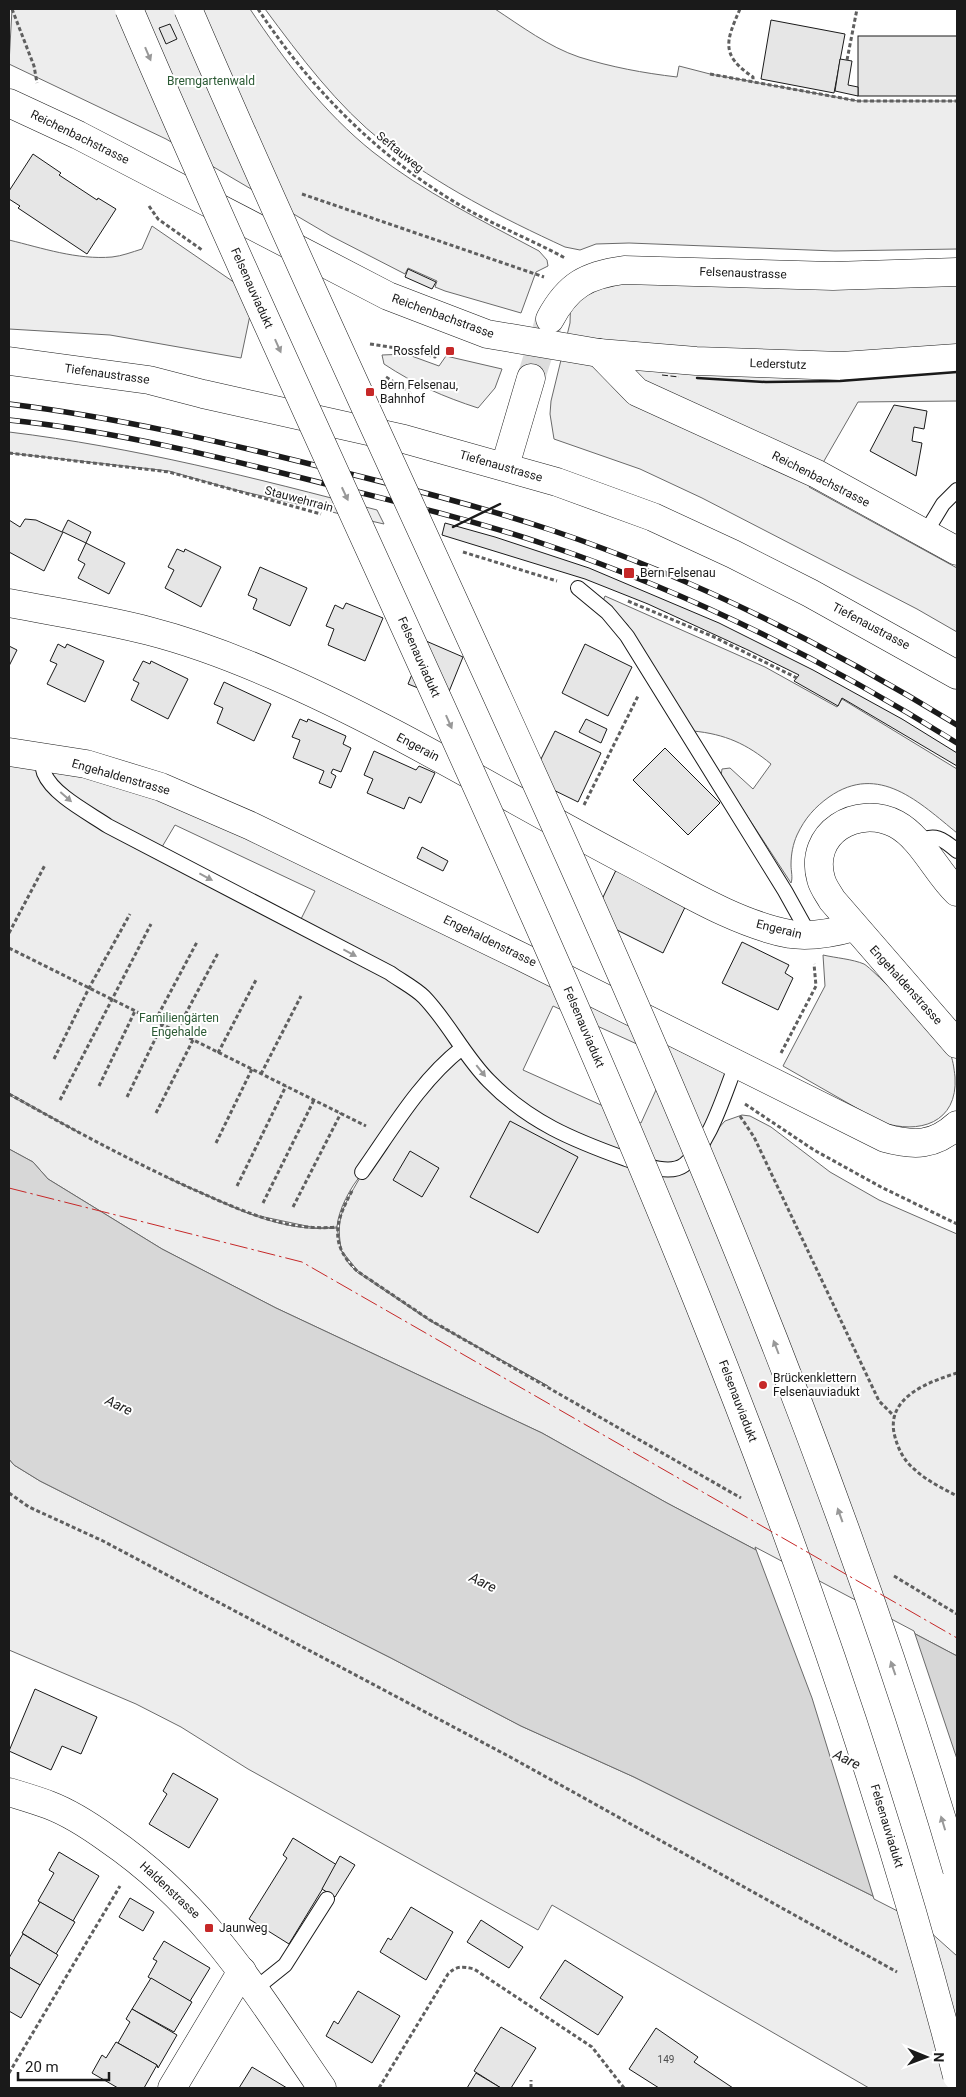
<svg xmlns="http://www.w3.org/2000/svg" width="966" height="2097" viewBox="0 0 966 2097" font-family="Roboto,sans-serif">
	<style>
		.green { fill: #ededed; stroke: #6a6a6a; fill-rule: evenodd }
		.water { fill: #d7d7d7; stroke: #6a6a6a }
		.pier { fill: #fff; stroke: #6a6a6a }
		.building { fill: #e6e6e6; stroke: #1a1a1a }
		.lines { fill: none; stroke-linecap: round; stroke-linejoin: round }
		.tertiary-tunnel { stroke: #ddd; stroke-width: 28; stroke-dasharray: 28 14; stroke-linecap: butt }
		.service-casing { stroke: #1a1a1a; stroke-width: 16 }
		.minor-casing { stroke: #1a1a1a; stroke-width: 29 }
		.tertiary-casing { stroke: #1a1a1a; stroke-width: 29 }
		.primary-casing { stroke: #1a1a1a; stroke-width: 29 }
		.path { stroke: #5f5f5f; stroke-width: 3; stroke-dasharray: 4 2.5; stroke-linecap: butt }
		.service { stroke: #fff; stroke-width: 14 }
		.minor { stroke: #fff; stroke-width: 28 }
		.tertiary { stroke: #fff; stroke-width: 28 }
		.primary { stroke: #fff; stroke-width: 28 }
		.rail-casing { stroke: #1a1a1a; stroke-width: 5.5 }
		.rail { stroke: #fff; stroke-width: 4; stroke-dasharray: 11; stroke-linecap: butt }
		.motorway-bridge-casing { stroke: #1a1a1a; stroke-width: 29; stroke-linecap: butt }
		.motorway-bridge { stroke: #fff; stroke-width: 28 }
		.fence { stroke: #1a1a1a; stroke-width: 1; stroke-dasharray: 6 2.5; stroke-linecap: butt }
		.wall { stroke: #1a1a1a; stroke-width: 2.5 }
		.power { stroke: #c62828; stroke-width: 1; stroke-dasharray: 18 4 2.5 4; stroke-linecap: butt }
		.oneway { fill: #989898 }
		.poi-dot { fill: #c62828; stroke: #fff; stroke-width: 2 }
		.labels { text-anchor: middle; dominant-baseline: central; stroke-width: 4; stroke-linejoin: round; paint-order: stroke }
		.number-label { font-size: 10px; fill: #4d4d4d }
		.park-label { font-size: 12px; fill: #2b5a34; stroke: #fff }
		.street-label { font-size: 12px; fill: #1a1a1a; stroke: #fff }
		.poi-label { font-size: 12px; fill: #1a1a1a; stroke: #fff; text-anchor: start }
		.water-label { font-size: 14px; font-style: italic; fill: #1a1a1a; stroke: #fff }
	</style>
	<rect width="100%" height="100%" fill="#fff"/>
	<g class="green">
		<path d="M12,9H250C284,60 324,113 373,152C423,192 483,221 539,251L547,260L548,266L536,272L521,313L445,291L435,287L437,281L408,268L405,274L331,236L166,139L9,64Z"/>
		<path d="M265,9H495C521,26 549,47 579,57C611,67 643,73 677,77L679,66L710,74L858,101H957V249L835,251L629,243L596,244L580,250L565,247C502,218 439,186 384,143C337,106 300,56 265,9Z"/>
		<path d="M152,226L254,296L241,358L110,335L9,329V240C42,248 77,260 112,257C122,256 132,252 142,249Z"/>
		<polygon points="957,273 957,401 858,402 809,487 957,568 957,632 917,609 702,498 640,469 554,439 550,414 551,401 570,323 571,290 583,281"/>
		<path d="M406,354L439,366L446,356L502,369L495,388L478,408C444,397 414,384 384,364L382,355Z"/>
		<path d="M9,432C133,447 256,478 377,510L384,524L232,489L169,471L9,453Z"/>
		<path d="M605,596L765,667L837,707L842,699L957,769V833C920,803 879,762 829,797C815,807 805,818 797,835C793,844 791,854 791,865C791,871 793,878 791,883L721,776L722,769L730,768L753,789L771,764C747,744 725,734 693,731L627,624L603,601Z"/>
		<path d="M9,752L43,758L67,800L422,996L518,1109L658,1171L684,1166L725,1121L742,1115L750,1116L771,1127L830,1172L879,1200L957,1234V1656L667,1503L542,1433L276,1308L162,1249L48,1179L33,1162L9,1149V1095L78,1132L9,1093ZM362,1174C346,1203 335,1214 341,1248L337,1228C291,1232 251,1216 210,1197C197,1191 182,1185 168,1178L250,1214L316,1228L337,1227C338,1210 351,1186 362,1174ZM341,1250L358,1271L430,1320L548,1386L430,1321L357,1272L349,1264Z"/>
		<path d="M44,758L86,765L735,1060L715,1115L683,1164L658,1169L519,1108L423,995L298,925L315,891L175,825L159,852L109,825L47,779ZM553,1006L670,1059L641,1123L523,1070Z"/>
		<path d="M823,955C836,958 852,959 864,964C871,967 944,1042 949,1051C953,1059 954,1068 955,1077C958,1123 919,1135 881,1122L783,1066L825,986Z"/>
		<polygon points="9,1459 14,1465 40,1481 391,1658 521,1726 634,1777 921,1920 957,1953 957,2088 869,2088 552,1905 538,1930 248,1769 181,1727 136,1704 9,1650"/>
	</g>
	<polygon class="water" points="9,1149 33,1162 48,1179 162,1249 276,1308 542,1433 667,1503 957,1656 957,1953 921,1920 634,1777 521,1726 391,1658 40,1481 14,1465 9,1459"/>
	<polygon class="pier" points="755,1547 914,1631 957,1759 957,1956 919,1922 874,1899 812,1698"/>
	<g class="building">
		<polygon points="771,20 845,34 834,93 761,79"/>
		<polygon points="170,24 177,39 166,44 159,28"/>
		<rect x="858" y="36" width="99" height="60"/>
		<polygon points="840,59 852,61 848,85 858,87 858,96 835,91"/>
		<polygon points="33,154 61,173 59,175 97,200 98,198 116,209 87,254 18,208 20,206 9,199 9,191"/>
		<polygon points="408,269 436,282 432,289 405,277"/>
		<polygon points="894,405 927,411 924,429 914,427 912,441 922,443 916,476 870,451"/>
		<polygon points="25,519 36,520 62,532 68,520 91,532 86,543 63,532 44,571 9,552 9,520 20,527"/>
		<polygon points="445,523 495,537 589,568 719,623 813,670 902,719 957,753 957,766 842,698 838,706 794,681 799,675 748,650 648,604 585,579 442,535"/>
		<polygon points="86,543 125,563 109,594 78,578 85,564 78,560"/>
		<polygon points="177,549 184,552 185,549 221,567 201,607 165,588 174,570 168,567"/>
		<polygon points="260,567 307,588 290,626 253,609 257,599 248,595"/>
		<polygon points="346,603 383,618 365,661 328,645 334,629 326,626 335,605 343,609"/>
		<polygon points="426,641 463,657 446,699 408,684"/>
		<polygon points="58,644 65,648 67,644 104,661 85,702 47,684 57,664 50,661"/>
		<polygon points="585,644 632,667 608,716 562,693"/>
		<polygon points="9,646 17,650 9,666"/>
		<polygon points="143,661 150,664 151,661 188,679 168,719 131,700 139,683 133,680"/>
		<polygon points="224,682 271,704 254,741 217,723 223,708 214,704"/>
		<polygon points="300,719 307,722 308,719 346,736 343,744 351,748 341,772 333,769 331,773 336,776 331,788 319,783 324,771 293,758 300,740 292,737"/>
		<polygon points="586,719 607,729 601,743 579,732"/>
		<polygon points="555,731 601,753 578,802 531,779"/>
		<polygon points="665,748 720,803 688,835 633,780"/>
		<polygon points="374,751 416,770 419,766 435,773 421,803 409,797 404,809 367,793 373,779 364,775"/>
		<polygon points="422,847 448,861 443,871 417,858"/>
		<polygon points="618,866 688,901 663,953 593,918"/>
		<polygon points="742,942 789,965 785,973 793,978 778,1010 722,983"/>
		<polygon points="510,1121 578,1157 538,1233 470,1197"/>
		<polygon points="410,1151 439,1168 422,1197 393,1180"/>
		<polygon points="35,1689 97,1717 81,1754 62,1746 51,1770 9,1751"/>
		<polygon points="173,1773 218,1799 189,1848 149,1824 167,1794 163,1791"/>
		<polygon points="293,1838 337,1865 289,1944 249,1919 287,1858 283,1855"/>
		<polygon points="59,1852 99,1876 73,1921 38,1901 54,1873 49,1870"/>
		<polygon points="340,1856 355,1865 335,1897 322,1889"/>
		<polygon points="130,1898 154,1912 143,1931 119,1917"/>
		<polygon points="40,1902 75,1922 56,1954 22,1933"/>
		<polygon points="411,1907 453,1932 426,1980 380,1952 388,1938 391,1940"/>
		<polygon points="481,1920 523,1947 509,1968 467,1942"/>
		<polygon points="23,1934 58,1955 40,1985 9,1967 9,1958"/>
		<polygon points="164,1941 210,1968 190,2001 148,1977 157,1961 153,1959"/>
		<polygon points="565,1960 623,1997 598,2035 540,1998"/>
		<polygon points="9,1967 40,1985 21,2018 9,2011"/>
		<polygon points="151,1978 192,2002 174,2032 132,2009"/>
		<polygon points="358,1991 400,2016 372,2063 326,2036 334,2021 338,2024"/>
		<polygon points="132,2009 177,2035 158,2068 157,2065 118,2043 130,2022 126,2019"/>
		<polygon points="501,2027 536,2048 511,2088 501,2088 474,2071"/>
		<polygon points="656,2028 698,2057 694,2062 733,2088 659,2088 629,2069"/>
		<polygon points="116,2042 157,2065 144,2088 118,2088 92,2073 102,2055 106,2058"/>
		<polygon points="252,2067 287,2088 239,2088"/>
		<polygon points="476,2073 501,2088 467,2088"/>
	</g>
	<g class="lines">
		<polyline class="tertiary-tunnel" points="531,378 549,321"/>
		<g class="service-casing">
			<g id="service">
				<polyline points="926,532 943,504 957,490"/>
				<polyline points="578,588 607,612 627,636 785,891 810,936"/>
				<path d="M44,757C43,762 42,768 44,773C53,795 89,813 108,826L390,973C401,981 415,988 424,997C449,1023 464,1056 489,1081C529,1122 573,1140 626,1159C641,1164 669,1176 684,1165C710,1145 724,1094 736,1065"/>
				<path d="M917,843C934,832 943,839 957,851"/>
				<path d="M362,1172C393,1128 420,1081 462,1048"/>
				<polyline points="255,1989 285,1965 327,1899"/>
			</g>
		</g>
		<g class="minor-casing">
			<g id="minor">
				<polyline points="599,353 637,392 817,474 957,551"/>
				<path d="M9,603C55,612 103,619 149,631C192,642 234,658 275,676C398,729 512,801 631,863C679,888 736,924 790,934C812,937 833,933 854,927"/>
				<path d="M9,752L86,764L161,787L251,826L520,956L885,1138C914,1146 934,1146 957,1125"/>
				<path d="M957,892C936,872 922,838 896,824C857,804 808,833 821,879C823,887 828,893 832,900L957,1044"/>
				<path d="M9,1792C22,1796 36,1800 49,1805C70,1813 90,1826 108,1839C206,1906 256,1992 322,2088"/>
				<polyline points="172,2088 242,1971"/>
			</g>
		</g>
		<g class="tertiary-casing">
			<g id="tertiary">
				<polyline points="9,103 78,135 388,296 487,334 599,353 696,361 842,366 957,358"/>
				<path d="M550,319C568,285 587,275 624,270L833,276L957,272"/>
				<polyline points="505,466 531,378"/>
			</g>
		</g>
		<g class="primary-casing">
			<polyline id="primary" points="9,361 149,380 203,394 404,439 557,482 653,517 733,554 810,593 957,675"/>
		</g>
		<g class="path">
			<polyline points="12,9 34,66 37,83"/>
			<path d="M258,9C312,91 383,162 470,211C501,228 534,241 565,258"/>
			<path d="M740,9C726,41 720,55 753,77V81"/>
			<polyline points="847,60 857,9"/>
			<polyline points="710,74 858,101 957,101"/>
			<polyline points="302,194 544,277"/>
			<polyline points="149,206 158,219 202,250"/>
			<polyline points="370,344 416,351 435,357 439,346"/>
			<polyline points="386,377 408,391 414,399"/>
			<polyline points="9,453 169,472 321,514"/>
			<polyline points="463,552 557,581"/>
			<polyline points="628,601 714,637 797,678"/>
			<polyline points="584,805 638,696"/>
			<polyline points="9,933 45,865"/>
			<polyline points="9,948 366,1126"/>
			<polyline points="155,1021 197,942"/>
			<polyline points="176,1032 218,953"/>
			<polyline points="218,1053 256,980"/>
			<polyline points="781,1053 816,986 814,964"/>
			<polyline points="54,1059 89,988 130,914"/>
			<polyline points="261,1074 301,996"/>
			<polyline points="99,1086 135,1011"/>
			<path d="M9,1094C68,1127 127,1159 188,1187C236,1208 283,1232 337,1227"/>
			<polyline points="127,1097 162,1025"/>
			<polyline points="60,1100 151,924"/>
			<polyline points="745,1104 814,1150 881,1187 957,1224"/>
			<polyline points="156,1113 193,1040"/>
			<polyline points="740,1116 754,1137 879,1401 895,1417"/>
			<polyline points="216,1143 252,1069"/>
			<polyline points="237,1186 286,1086"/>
			<path d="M352,1191C335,1222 329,1244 357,1271L430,1320L741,1498"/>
			<polyline points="263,1203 314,1100"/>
			<polyline points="293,1207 341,1113"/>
			<path d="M957,1373C928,1382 884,1398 895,1437C898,1448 903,1459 912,1467C925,1480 942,1488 957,1496"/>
			<polyline points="9,1493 29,1507 103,1541 512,1758 897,1972"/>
			<polyline points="894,1576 957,1614"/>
			<polyline points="9,2073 120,1886"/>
			<path d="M379,2088L448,1974C456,1966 462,1966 474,1969L592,2047L624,2088"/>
			<polyline points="531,2088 531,2080"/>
		</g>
		<use href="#service" class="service"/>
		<use href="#minor" class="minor"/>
		<use href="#tertiary" class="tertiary"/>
		<use href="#primary" class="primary"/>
		<g class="rail-casing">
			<g id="rail">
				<path d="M9,404C115,417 218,441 322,467C399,486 476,505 551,530C694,578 829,646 957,725"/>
				<path d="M9,420C115,431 219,457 322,483C397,502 473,520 547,545C691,593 828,662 957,743"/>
			</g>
		</g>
		<use href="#rail" class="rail"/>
		<g class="motorway-bridge-casing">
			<g id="motorway-bridge">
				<path d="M129,9C421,692 773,1353 957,2076"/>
				<path d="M188,9C453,625 768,1223 957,1870"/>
			</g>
		</g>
		<use href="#motorway-bridge" class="motorway-bridge"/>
		<polyline class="fence" points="662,375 679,377"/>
		<g class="wall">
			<polyline points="697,378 766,382 840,381 957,372"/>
			<polyline points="453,527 500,504"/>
		</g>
		<polyline class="power" points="9,1188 302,1262 957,1638"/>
	</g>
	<defs><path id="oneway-solid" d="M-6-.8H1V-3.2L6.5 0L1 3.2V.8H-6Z" transform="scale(1.25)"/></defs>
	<g class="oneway">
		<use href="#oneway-solid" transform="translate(148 54) rotate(67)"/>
		<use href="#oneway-solid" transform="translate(278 346) rotate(66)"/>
		<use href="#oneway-solid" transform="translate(345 494) rotate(65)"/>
		<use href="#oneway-solid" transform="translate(449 722) rotate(66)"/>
		<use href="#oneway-solid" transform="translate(66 797) rotate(41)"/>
		<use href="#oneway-solid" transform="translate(206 877) rotate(28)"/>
		<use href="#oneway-solid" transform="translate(350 953) rotate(28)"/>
		<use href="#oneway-solid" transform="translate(481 1071) rotate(51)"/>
		<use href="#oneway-solid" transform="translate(776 1347) rotate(-111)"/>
		<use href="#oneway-solid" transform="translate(840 1515) rotate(-110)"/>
		<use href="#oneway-solid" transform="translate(893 1668) rotate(-109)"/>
		<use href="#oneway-solid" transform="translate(943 1823) rotate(-107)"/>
	</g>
	<g class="poi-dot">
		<rect x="445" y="346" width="10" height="10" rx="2.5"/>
		<rect x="365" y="387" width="10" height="10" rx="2.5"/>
		<rect x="623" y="567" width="12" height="12" rx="2.5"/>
		<circle cx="763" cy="1385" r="5"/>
		<rect x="204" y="1923" width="10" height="10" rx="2.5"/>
	</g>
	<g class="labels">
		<g class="number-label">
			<text x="666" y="2059">149</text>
		</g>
		<g class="park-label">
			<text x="211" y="81">Bremgartenwald</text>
			<text x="179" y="1018">Familiengärten<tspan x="179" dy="14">Engehalde</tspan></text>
		</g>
		<g class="street-label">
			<text transform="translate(80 137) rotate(26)">Reichenbachstrasse</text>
			<text transform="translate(400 152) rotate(39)">Seftauweg</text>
			<text transform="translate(743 273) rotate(2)">Felsenaustrasse</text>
			<text transform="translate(252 288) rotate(66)">Felsenauviadukt</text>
			<text transform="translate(443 316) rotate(20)">Reichenbachstrasse</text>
			<text transform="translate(778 364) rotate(2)">Lederstutz</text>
			<text transform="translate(107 374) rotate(8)">Tiefenaustrasse</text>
			<text transform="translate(501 466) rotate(16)">Tiefenaustrasse</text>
			<text transform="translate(821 479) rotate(27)">Reichenbachstrasse</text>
			<text transform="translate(299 499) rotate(15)">Stauwehrrain</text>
			<text transform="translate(871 626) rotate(28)">Tiefenaustrasse</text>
			<text transform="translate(419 657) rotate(66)">Felsenauviadukt</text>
			<text transform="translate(418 747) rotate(28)">Engerain</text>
			<text transform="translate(121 777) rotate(16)">Engehaldenstrasse</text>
			<text transform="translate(779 929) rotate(14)">Engerain</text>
			<text transform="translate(490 941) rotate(26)">Engehaldenstrasse</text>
			<text transform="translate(906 985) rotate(48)">Engehaldenstrasse</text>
			<text transform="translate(584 1027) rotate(67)">Felsenauviadukt</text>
			<text transform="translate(738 1401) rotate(69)">Felsenauviadukt</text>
			<text transform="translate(887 1826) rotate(73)">Felsenauviadukt</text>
			<text transform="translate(170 1890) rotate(43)">Haldenstrasse</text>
		</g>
		<g class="poi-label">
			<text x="440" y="351" text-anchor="end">Rossfeld</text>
			<text x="380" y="385">Bern Felsenau,<tspan x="380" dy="14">Bahnhof</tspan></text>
			<text x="640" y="573">Bern Felsenau</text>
			<text x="773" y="1378">Brückenklettern<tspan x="773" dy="14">Felsenauviadukt</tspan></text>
			<text x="219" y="1928">Jaunweg</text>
		</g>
		<g class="water-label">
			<text transform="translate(119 1405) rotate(26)">Aare</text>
			<text transform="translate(483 1582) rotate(26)">Aare</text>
			<text transform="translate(847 1759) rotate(26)">Aare</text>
		</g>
	</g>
	<rect width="966" height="2097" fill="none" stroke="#1a1a1a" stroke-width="20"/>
	<g transform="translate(926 2057) rotate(91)" stroke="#ffffff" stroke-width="4" paint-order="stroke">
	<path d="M0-4L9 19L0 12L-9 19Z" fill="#1a1a1a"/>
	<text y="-8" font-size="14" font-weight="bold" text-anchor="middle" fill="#1a1a1a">N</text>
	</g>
	<path d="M18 2072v8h91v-8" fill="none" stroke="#1a1a1a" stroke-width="2.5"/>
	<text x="25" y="2072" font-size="15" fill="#1a1a1a" stroke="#ffffff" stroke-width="4" paint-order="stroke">20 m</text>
</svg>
